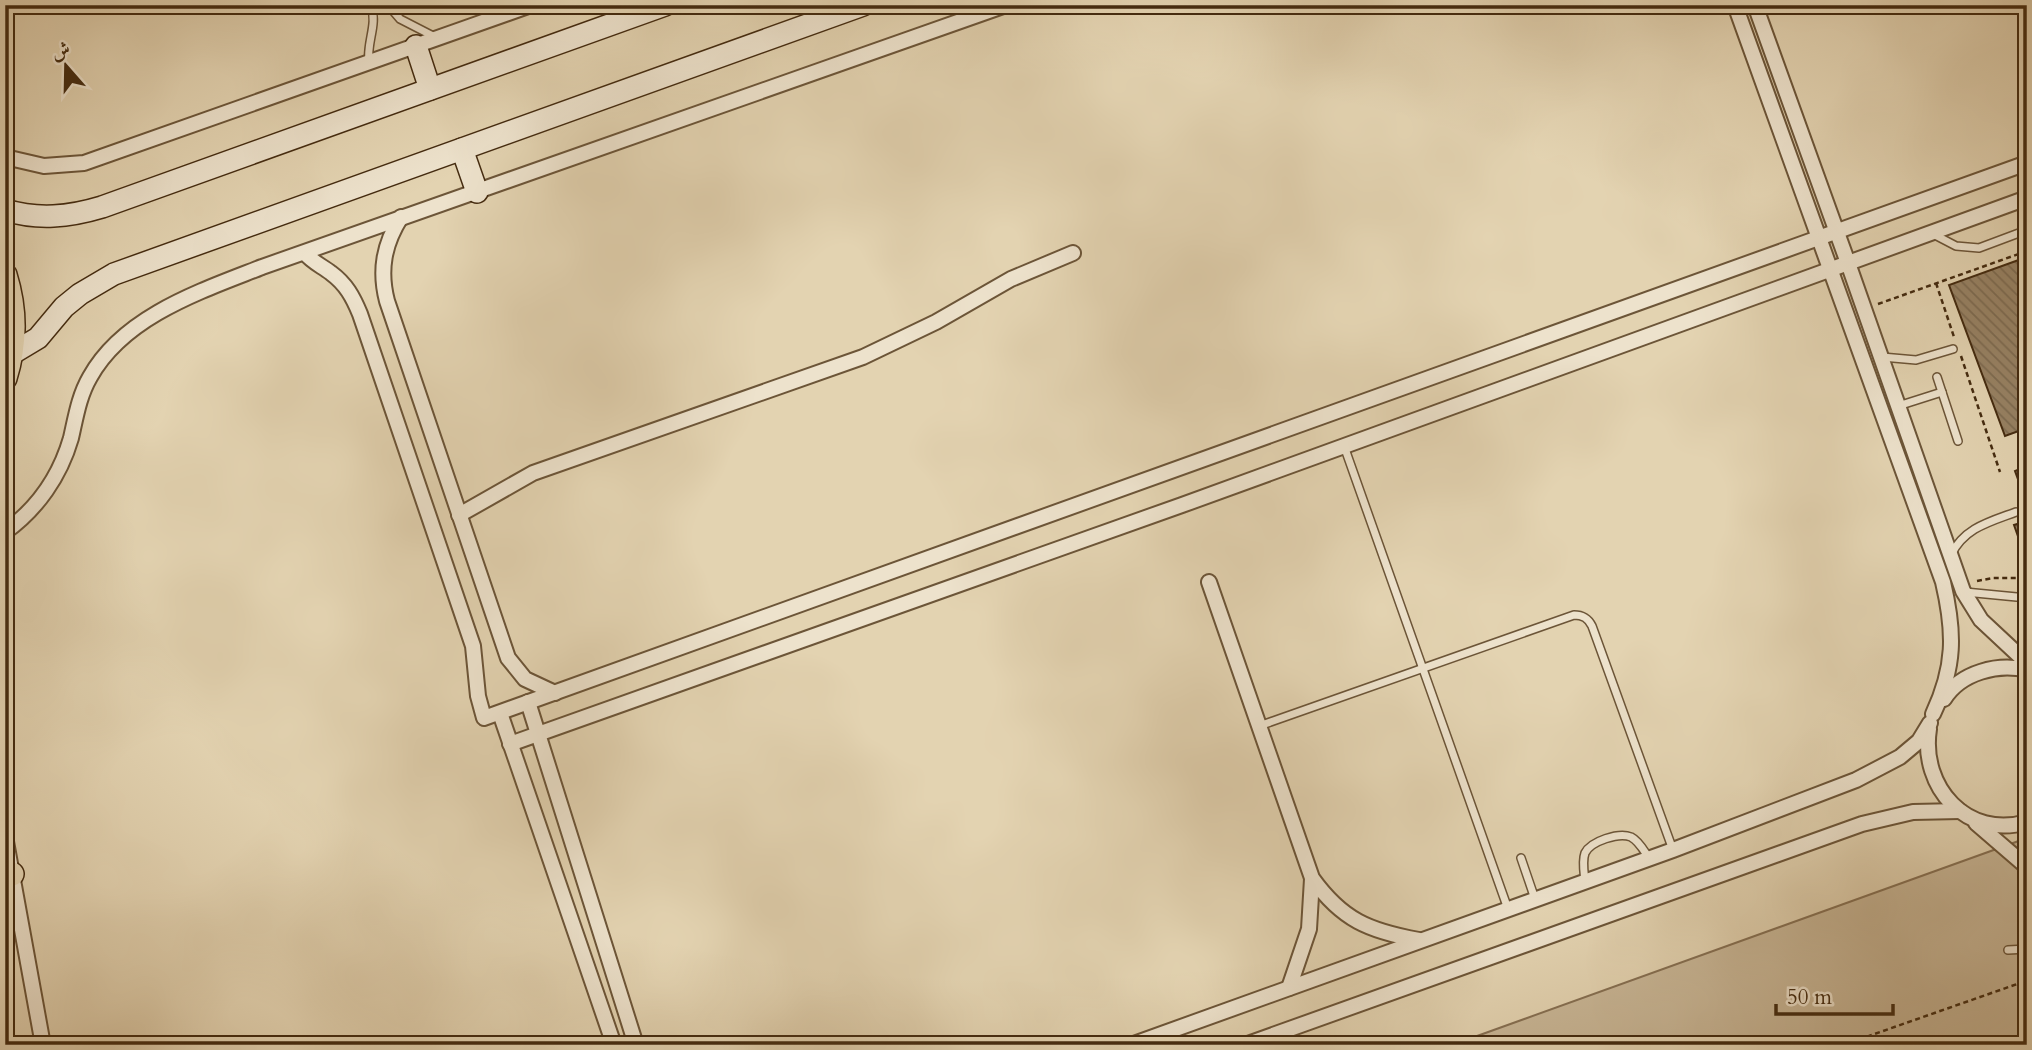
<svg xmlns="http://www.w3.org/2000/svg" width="2032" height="1050" viewBox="0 0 2032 1050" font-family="Cardo,Amiri,serif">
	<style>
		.green { fill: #c8b696; stroke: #867053; stroke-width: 2 }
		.building { fill: url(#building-back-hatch); stroke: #442b10; stroke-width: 2 }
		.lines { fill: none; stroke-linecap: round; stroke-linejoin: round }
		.service-casing { stroke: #6c5538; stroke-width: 10 }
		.minor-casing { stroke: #6c5538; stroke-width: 18 }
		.secondary-casing { stroke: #442b10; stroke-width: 24 }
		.primary-casing { stroke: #442b10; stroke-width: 26 }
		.path { stroke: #442b10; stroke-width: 2.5; stroke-dasharray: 5 3.5; stroke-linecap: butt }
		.service { stroke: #ede2cc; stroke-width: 7 }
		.minor { stroke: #ede2cc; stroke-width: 14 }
		.secondary { stroke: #ede2cc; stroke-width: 21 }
		.primary { stroke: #e3d3b1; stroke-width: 23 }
	</style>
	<defs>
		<pattern id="building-back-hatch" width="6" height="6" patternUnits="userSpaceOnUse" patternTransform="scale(1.75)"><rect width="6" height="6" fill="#978264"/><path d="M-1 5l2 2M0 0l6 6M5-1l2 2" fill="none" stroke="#7d6b51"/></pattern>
	</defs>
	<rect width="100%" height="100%" fill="#e3d3b1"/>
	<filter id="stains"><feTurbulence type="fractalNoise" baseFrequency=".00286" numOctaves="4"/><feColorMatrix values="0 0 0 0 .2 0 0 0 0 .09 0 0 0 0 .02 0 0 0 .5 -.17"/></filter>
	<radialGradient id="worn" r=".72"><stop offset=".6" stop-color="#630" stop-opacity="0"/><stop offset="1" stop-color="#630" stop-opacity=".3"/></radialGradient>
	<polygon class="green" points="2027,838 2027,1045 1452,1045"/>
	<g class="building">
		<polygon points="2027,257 2027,428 2005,436 1949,285"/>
		<polygon points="2027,466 2027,504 2015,471"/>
		<polygon points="2027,521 2027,562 2014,525"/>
	</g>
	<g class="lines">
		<g class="service-casing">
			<g id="service">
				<polyline points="388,5 400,19 437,38"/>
				<path d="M369,63C366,42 378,26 371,5"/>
				<polyline points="1933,234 1956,246 1979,248 2027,230"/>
				<polyline points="1882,357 1916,360 1953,349"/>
				<polyline points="1937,377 1958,441"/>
				<polyline points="1898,406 1942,392"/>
				<polyline points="1344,446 1508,909"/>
				<path d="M1951,555C1964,528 1989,522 2016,512"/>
				<polyline points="1965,592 2027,598"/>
				<path d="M1259,726L1574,615C1583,615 1588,618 1592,626L1673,850"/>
				<polyline points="1521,858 1535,899"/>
				<path d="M1585,881C1584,872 1582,861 1585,853C1591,841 1619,832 1631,837C1639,841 1644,851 1649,858"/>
				<polyline points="2008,950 2027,949"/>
			</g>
		</g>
		<g class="minor-casing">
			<g id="minor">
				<path d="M1735,5L1943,582C1955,633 1955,667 1933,714"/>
				<polyline points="1755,5 1848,263 1963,591 1981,620 2027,663"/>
				<polyline points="5,157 44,166 84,163 531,5"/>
				<path d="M401,217C384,244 379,270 387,301L508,658L525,679L555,693"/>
				<path d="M305,253C312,262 322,266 331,273C346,284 353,297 360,314L473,646L478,696L484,718L2027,163"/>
				<polyline points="459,515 533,473 863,357 936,322 1011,279 1073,253"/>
				<path d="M5,532C37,509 60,476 71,438C76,416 79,396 90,377C124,316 201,291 262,267L1006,5"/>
				<path d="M1209,582L1312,878C1342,920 1369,931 1419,940"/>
				<path d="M1944,699C1961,672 1998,663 2027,670"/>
				<polyline points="528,702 636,1045"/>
				<polyline points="500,713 614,1045"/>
				<path d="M1929,729C1920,787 1967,840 2027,822"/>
				<polyline points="510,744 1182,505 2027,198"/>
				<polyline points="1976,823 2027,867"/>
				<polyline points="5,836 43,1045"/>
				<polyline points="1289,988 1309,929 1312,879"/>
				<polyline points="1131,1045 1673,850 1856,780 1900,757 1919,741 1930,723"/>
				<polyline points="1245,1045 1862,824 1913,812 1960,811"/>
			</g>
		</g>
		<g class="secondary-casing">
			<g id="secondary">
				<polyline points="416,46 430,89"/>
				<polyline points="462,149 477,192"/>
				<path d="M5,210C38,220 69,217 102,207L665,5"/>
				<polyline points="13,353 38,338 64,307 80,294 114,274 863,5"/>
			</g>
		</g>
		<g class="primary-casing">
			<g id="primary">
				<path d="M5,275C16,310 16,343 5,378"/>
				<polyline points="5,876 12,874"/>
			</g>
		</g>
		<g class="path">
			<polyline points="1936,283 1954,337"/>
			<polyline points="1878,304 2027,251"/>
			<polyline points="1961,356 2000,472"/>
			<polyline points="1977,581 1993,578 2027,578"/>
			<polyline points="1843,1045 2023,982"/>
		</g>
		<use href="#service" class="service"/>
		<use href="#minor" class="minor"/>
		<use href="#secondary" class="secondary"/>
		<use href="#primary" class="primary"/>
	</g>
	<rect width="2032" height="1050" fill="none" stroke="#e3d3b1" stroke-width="28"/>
	<rect x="7" y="7" width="2018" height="1036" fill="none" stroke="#442b10" stroke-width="3.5"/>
	<rect x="14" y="14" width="2004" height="1022" fill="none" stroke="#442b10" stroke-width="2"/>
	<g transform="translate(66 66) rotate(340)" stroke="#ede2cc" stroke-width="5" paint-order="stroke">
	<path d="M0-5L12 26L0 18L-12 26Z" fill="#442b10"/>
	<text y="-10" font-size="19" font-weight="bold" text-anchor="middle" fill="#442b10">ش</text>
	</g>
	<path d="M1776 1004v10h117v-10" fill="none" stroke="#442b10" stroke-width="3.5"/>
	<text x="1787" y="1004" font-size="21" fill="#442b10" stroke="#ede2cc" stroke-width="5" paint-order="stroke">50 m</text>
	<rect width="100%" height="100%" filter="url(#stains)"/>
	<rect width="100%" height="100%" fill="url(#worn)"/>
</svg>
